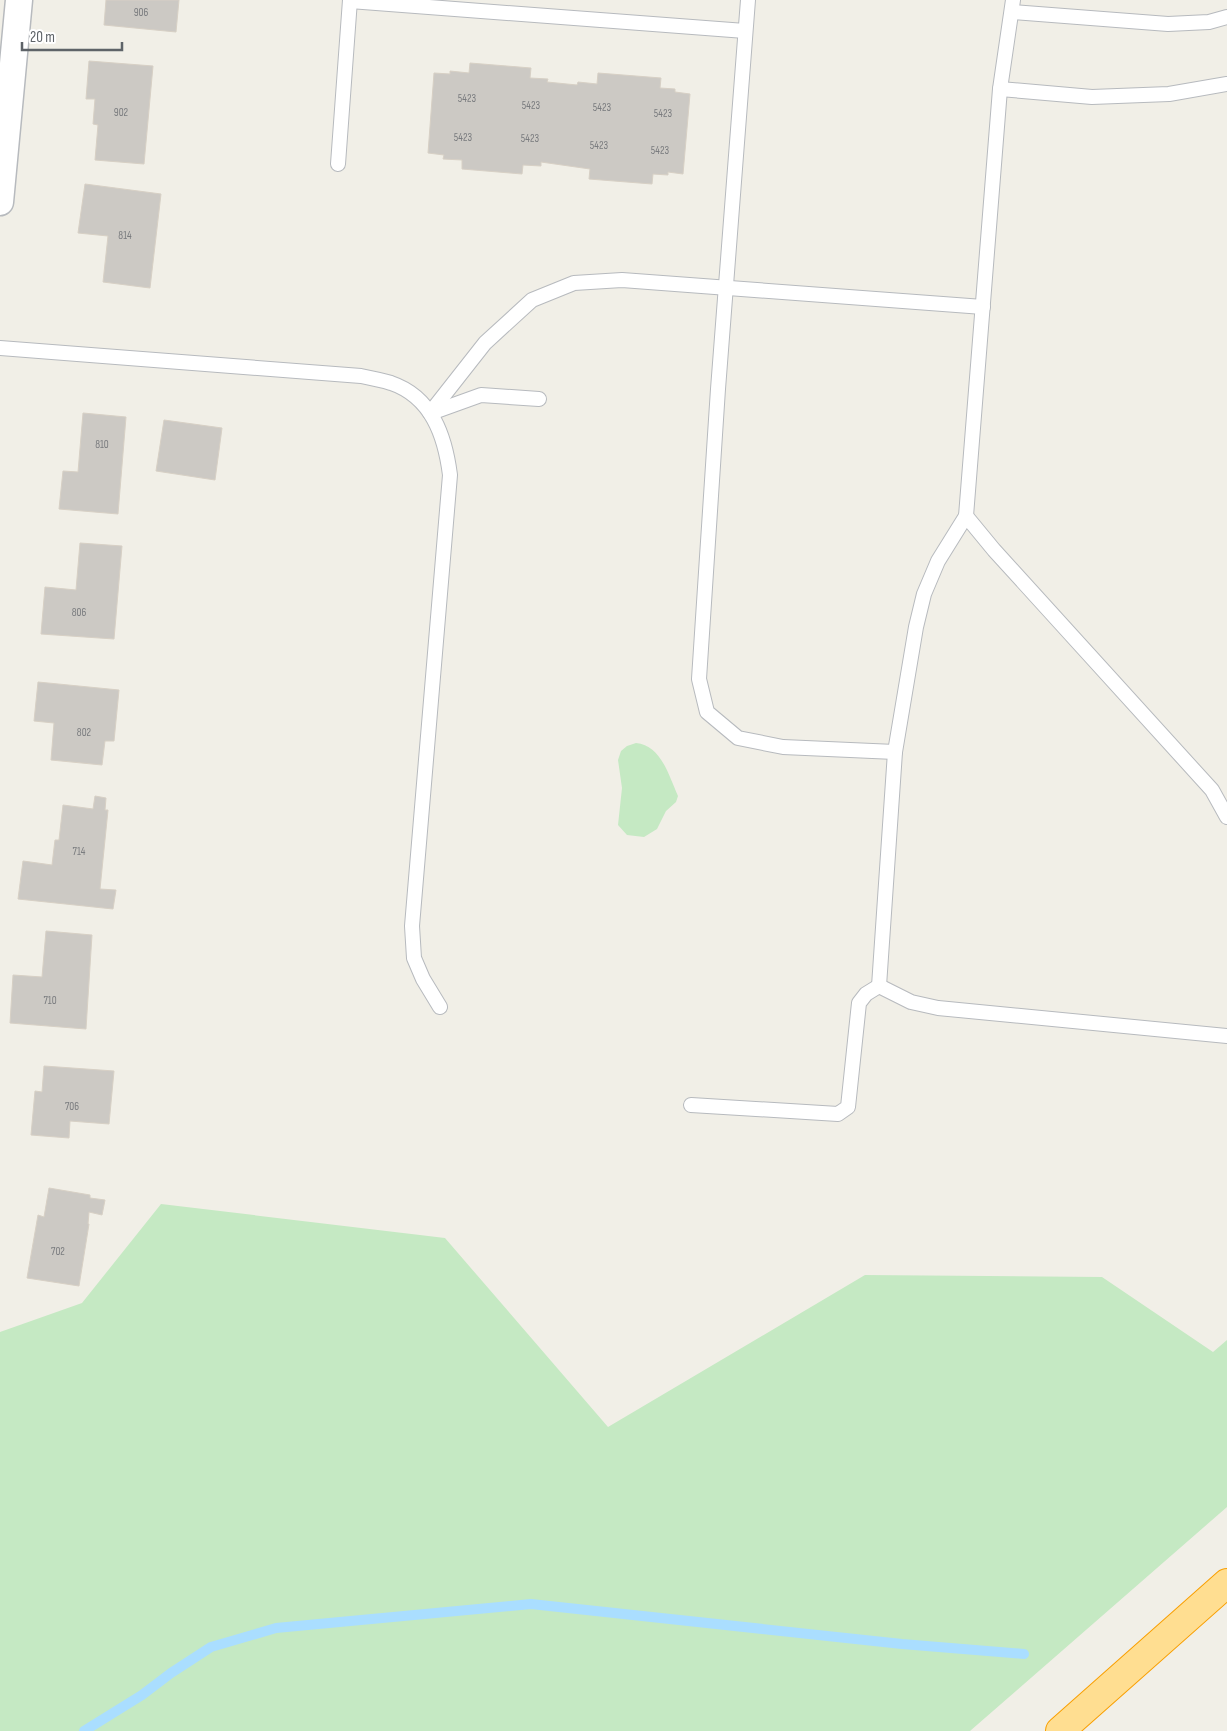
<svg xmlns="http://www.w3.org/2000/svg" width="1227" height="1731" viewBox="0 0 1227 1731" font-family="'Sofia Sans Condensed',sans-serif">
	<style>
		.green { fill: #c5e9c3 }
		.lines { fill: none; stroke-linecap: round; stroke-linejoin: round }
		.stream { stroke: #aadeff; stroke-width: 10 }
		.building { fill: #ccc9c4; stroke: #d7d0c5 }
		.service-casing { stroke: #b7babe; stroke-width: 16 }
		.minor-casing { stroke: #b7babe; stroke-width: 29 }
		.motorway-casing { stroke: #f99f00; stroke-width: 30 }
		.service { stroke: #fff; stroke-width: 14 }
		.minor { stroke: #fff; stroke-width: 26 }
		.motorway { stroke: #ffde91; stroke-width: 28 }
		.labels { text-anchor: middle; dominant-baseline: central; stroke-width: 4.5; stroke-linejoin: round; paint-order: stroke }
		.number-label { font-size: 11px; fill: #7a7c7f }
	</style>
	<rect width="100%" height="100%" fill="#f1efe7"/>
	<g class="green">
		<path d="M636,743C661,745 669,776 678,796L676,802L666,811L657,829L644,837L627,835L618,825L622,788L618,760L621,751L627,746Z"/>
		<polygon points="161,1204 445,1238 608,1427 865,1275 1102,1277 1213,1352 1227,1340 1227,1507 970,1731 0,1731 0,1332 82,1303"/>
	</g>
	<g class="lines">
		<polyline class="stream" points="84,1731 142,1695 171,1673 211,1647 276,1628 531,1604 902,1644 1024,1654"/>
	</g>
	<g class="building">
		<polygon points="106,0 179,0 176,32 104,25"/>
		<polygon points="89,61 153,66 144,164 95,160 98,125 93,124 95,99 86,99"/>
		<polygon points="470,63 531,68 530,78 548,79 547,82 577,85 578,82 597,84 598,73 661,78 660,88 675,89 675,92 690,94 683,174 668,172 668,175 653,174 652,184 589,179 590,169 541,162 541,166 523,165 522,174 462,169 462,160 443,159 444,155 428,153 434,73 450,74 450,71 469,73"/>
		<polygon points="85,184 161,194 150,288 103,282 108,236 78,233"/>
		<polygon points="83,413 126,417 118,514 59,509 63,471 78,472"/>
		<polygon points="164,420 222,428 215,480 156,471"/>
		<polygon points="80,543 122,546 114,639 41,634 45,587 76,590"/>
		<polygon points="38,682 119,690 114,741 105,741 102,765 51,760 54,723 34,721"/>
		<polygon points="95,796 106,798 105,810 108,810 100,889 116,890 113,909 18,899 23,861 52,865 55,840 59,840 63,805 93,809"/>
		<polygon points="46,931 92,935 86,1029 10,1023 13,975 42,977"/>
		<polygon points="44,1066 114,1071 109,1124 70,1121 69,1138 31,1135 35,1091 42,1092"/>
		<polygon points="49,1188 90,1195 90,1198 105,1200 102,1215 89,1212 88,1224 89,1224 79,1286 27,1278 38,1215 44,1217"/>
	</g>
	<g class="lines">
		<g class="service-casing">
			<g id="service">
				<polyline points="748,0 718,389 699,679 707,712 738,738 783,747 895,752"/>
				<polyline points="350,1 745,31"/>
				<polyline points="1012,12 1168,24 1209,22 1227,17"/>
				<polyline points="1000,89 1092,97 1169,94 1227,84"/>
				<polyline points="338,164 350,0"/>
				<path d="M0,348L361,376C371,378 381,380 391,383C432,397 445,436 450,475L412,926L414,958L423,979L440,1007"/>
				<polyline points="430,413 485,343 532,300 574,283 622,280 983,307"/>
				<polyline points="431,413 481,395 539,399"/>
				<polyline points="966,516 994,550 1212,790 1227,817"/>
				<polyline points="879,986 895,752 916,627 924,594 938,561 966,516 1000,89 1013,0"/>
				<polyline points="879,986 911,1002 938,1008 1227,1036"/>
				<polyline points="691,1105 838,1114 848,1107 859,1003 866,994 879,986"/>
			</g>
		</g>
		<g class="minor-casing">
			<polyline id="minor" points="0,202 19,0"/>
		</g>
		<g class="motorway-casing">
			<polyline id="motorway" points="1060,1731 1227,1583"/>
		</g>
		<use href="#service" class="service"/>
		<use href="#minor" class="minor"/>
		<use href="#motorway" class="motorway"/>
	</g>
	<g class="labels">
		<g class="number-label">
			<text x="141" y="12">906</text>
			<text x="467" y="98">5423</text>
			<text x="531" y="105">5423</text>
			<text x="602" y="107">5423</text>
			<text x="121" y="112">902</text>
			<text x="663" y="113">5423</text>
			<text x="463" y="137">5423</text>
			<text x="530" y="138">5423</text>
			<text x="599" y="145">5423</text>
			<text x="660" y="150">5423</text>
			<text x="125" y="235">814</text>
			<text x="102" y="444">810</text>
			<text x="79" y="612">806</text>
			<text x="84" y="732">802</text>
			<text x="79" y="851">714</text>
			<text x="50" y="1000">710</text>
			<text x="72" y="1106">706</text>
			<text x="58" y="1251">702</text>
		</g>
	</g>
	<path d="M22 42v8h100v-8" fill="none" stroke="#5e6368" stroke-width="2.5"/>
	<text x="30" y="42" font-size="15" fill="#5e6368" stroke="#ffffff" stroke-width="4" paint-order="stroke">20 m</text>
</svg>
